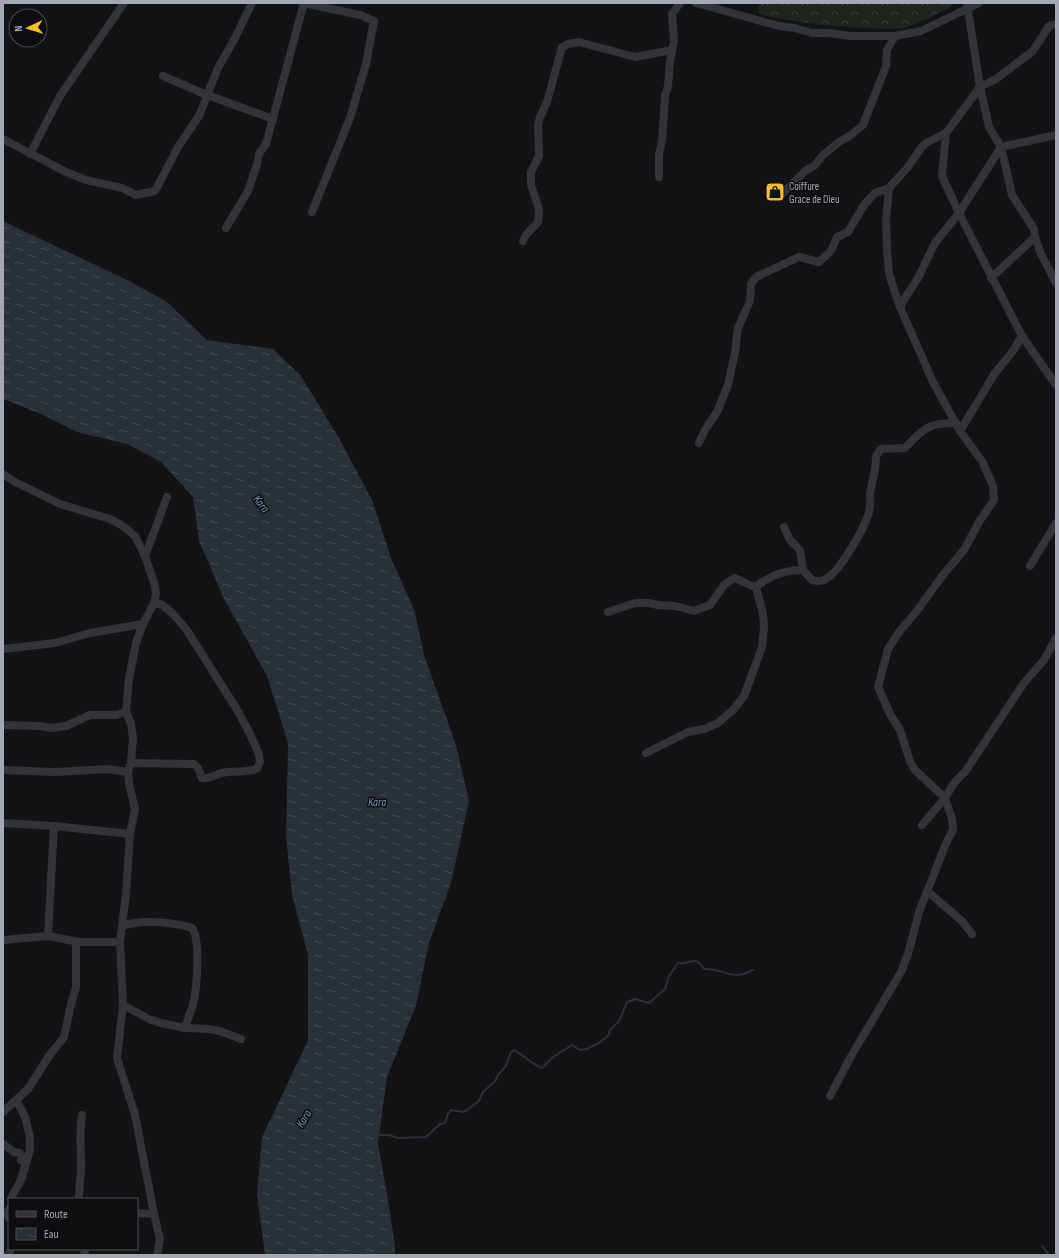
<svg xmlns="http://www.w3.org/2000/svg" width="1059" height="1258" viewBox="0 0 1059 1258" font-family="'Sofia Sans Condensed',sans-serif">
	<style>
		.forest { fill: url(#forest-crowns) }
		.water { fill: url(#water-ripples) }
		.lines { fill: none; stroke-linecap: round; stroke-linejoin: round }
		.stream { stroke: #293038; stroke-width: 2 }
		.street { stroke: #333439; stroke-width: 8 }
		.labels { text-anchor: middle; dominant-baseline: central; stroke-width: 3; stroke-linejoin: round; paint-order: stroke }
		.poi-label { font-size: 11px; fill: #a4a8b5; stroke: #0e0d0f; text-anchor: start }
		.water-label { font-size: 12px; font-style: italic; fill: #7993b1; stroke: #0e0d0f }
	</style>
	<defs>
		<pattern id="forest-crowns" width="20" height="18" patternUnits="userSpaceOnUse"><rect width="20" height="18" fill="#1d241e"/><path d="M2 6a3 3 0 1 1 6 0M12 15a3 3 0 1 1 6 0" fill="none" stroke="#3b413c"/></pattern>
		<pattern id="water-ripples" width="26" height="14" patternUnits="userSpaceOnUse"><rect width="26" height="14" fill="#293038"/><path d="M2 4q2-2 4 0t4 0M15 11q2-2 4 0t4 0" fill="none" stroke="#454b53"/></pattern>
	</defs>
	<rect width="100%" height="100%" fill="#131214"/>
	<path class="forest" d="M759,3H956C949,9 913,26 904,28C886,32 772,22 759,13Z"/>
	<polygon class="water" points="3,221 129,281 167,302 207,340 273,349 301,376 339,438 372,500 391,558 415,612 424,655 456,745 469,801 451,883 429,943 416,1006 387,1077 378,1143 388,1200 395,1245 395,1255 265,1255 257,1195 262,1137 308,1041 308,955 292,895 286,837 288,743 267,676 224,599 199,541 193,497 161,462 127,444 77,432 41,414 3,399"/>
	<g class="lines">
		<g class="stream">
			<path d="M377,1135H389L398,1138L426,1137L440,1124L445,1123L448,1114L451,1110L464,1112L479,1101L483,1092L495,1081L498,1075L506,1066L511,1052L515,1050L534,1064L542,1068L553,1057L572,1045L580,1050L587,1049L599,1043L608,1036L610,1030L619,1021L627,1002L635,999L649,1003L665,989L669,976L678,963C690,965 694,954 704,969C724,968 731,982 753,970"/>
			<polyline points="1042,1246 1049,1255"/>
		</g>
		<g class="street">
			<polyline points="304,3 360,15 374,21 366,64 350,118 312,212"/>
			<polyline points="696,3 779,26 795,28 812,33 828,33 851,36 895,36 921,31 979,3"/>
			<polyline points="967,3 980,87 989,127 1001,147 1012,195 1034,229 1035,237 1041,254 1056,283"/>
			<polyline points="1056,24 1049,26 1033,51 996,79 980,87 946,133 942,176 959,213 1022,336 1056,385"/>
			<polyline points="163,76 207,95 273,119"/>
			<polyline points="3,139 66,172 86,180 122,188 136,195 155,191 178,147 199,116 218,68 234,40 252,3"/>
			<polyline points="30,154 60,96 124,3"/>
			<polyline points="659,177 659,155 662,141 665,96 668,86 670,61 674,41 672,14 680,3"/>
			<polyline points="782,194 805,171 814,166 823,155 839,142 851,135 863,125 886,66 887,50 895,36"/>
			<polyline points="226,228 248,191 257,164 259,154 266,144 304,3"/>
			<polyline points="523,241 526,235 538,222 539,209 531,185 531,172 539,156 538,125 540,117 547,102 562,47 568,44 579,42 635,57 672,50"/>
			<polyline points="991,278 1035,237"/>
			<polyline points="900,307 907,295 918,278 935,243 959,213 1001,147 1056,135"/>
			<polyline points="960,431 995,373 1013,351 1022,336"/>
			<polyline points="699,443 705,430 717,412 728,385 735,353 738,328 750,301 751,284 756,277 799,257 819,262 831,251 837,237 848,232 864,205 875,193 889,188"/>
			<polyline points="3,474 15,482 60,504 110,519 123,526 135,536 145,556 155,586 156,593 154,603 143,624 136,643 129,679 126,712 131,723 133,738 131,763 128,772 129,784 135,809 130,834 126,895 120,942 123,1005 117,1058 135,1115 154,1214 160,1239 157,1255"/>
			<path d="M784,527L790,540L800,550L803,570L812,580C817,581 820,582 824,580C839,574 865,527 869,512C871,506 870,499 870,493C871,485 874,477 875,469C877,458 873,459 881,449L905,448C924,429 926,423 956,423"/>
			<polyline points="145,556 167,497"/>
			<polyline points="1030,566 1056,523"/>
			<path d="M608,612L635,603H649L658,605L675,606L694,611L710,605L724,585L734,578C742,580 747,585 756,587C770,575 786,570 803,570"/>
			<polyline points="3,649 55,643 90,633 143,624"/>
			<polyline points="3,725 40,726 51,728 66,726 90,715 116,715 126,712"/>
			<polyline points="646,753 688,732 704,729 718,723 733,710 744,696 762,647 763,638 764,626 763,614 756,587"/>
			<path d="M131,763L194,764L198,768L202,778C209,780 215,775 221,773C233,770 245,773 257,769L260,762L259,754L248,730L236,708L186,629L173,614L163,605L154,603"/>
			<polyline points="3,770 56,772 107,769 128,772"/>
			<polyline points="3,823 54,826 130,834"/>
			<polyline points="922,825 945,798 915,770 910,761 900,730 891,716 878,687 888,649 899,632 916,612 943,575 964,550 979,522 994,500 993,486 982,461 960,431 933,382 900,307 895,293 889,273 887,250 886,220 889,188 908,167 921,148 926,143 946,133"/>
			<polyline points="927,891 962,921 972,934"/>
			<path d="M122,926C141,919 173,922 192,928C201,941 197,988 193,1004C191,1012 187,1020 185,1028"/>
			<polyline points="48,936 54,826"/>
			<polyline points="3,940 48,936 79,942 120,942"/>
			<polyline points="123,1005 149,1019 161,1023 185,1028 209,1029 220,1031 241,1039"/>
			<polyline points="830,1096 850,1058 901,972 908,954 919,912 947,841 953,830 952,819 945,798 954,783 965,772 1024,683 1044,660 1056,638"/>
			<polyline points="3,1112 28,1089 49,1056 64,1037 71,1005 76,987 76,942"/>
			<polyline points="3,1144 14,1152 20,1153 22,1157 21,1160 26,1164"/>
			<polyline points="11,1199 13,1194 21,1180 30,1150 30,1137 25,1117 18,1103 15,1101"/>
			<path d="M79,1199C79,1187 81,1176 81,1165C81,1148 79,1132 82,1115"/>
			<polyline points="9,1209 7,1214 9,1218"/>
			<polyline points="137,1213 154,1214"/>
			<polyline points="84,1249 85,1255"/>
			<polyline points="8,1255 11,1249"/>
		</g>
	</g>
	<defs>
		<g id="shop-square" transform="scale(1)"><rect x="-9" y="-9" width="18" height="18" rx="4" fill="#f5be2a" stroke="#0e0d0f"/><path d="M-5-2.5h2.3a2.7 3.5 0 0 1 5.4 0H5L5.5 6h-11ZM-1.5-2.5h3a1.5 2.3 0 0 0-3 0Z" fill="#111"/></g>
	</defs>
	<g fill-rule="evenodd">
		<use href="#shop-square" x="775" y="192"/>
	</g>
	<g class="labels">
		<g class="poi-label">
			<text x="789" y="186">Coiffure<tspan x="789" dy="13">Grace de Dieu</tspan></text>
		</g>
		<g class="water-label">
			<text transform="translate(261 504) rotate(52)">Kara</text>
			<text x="377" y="802">Kara</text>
			<text transform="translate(304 1119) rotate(-58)">Kara</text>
		</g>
	</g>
	<rect width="1059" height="1258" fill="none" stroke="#a4a8b5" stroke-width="8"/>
	<rect x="8" y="1198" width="130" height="52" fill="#0e0d0f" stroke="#4a4b51"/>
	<rect x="16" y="1211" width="20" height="6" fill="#333439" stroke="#4a4b51"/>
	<text x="44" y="1218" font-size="12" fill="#a4a8b5">Route</text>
	<rect x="16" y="1228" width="20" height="12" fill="url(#water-ripples)" stroke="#4a4b51"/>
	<text x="44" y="1238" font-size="12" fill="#a4a8b5">Eau</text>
	<g transform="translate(28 28) rotate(266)"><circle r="19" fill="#0e0d0f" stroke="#4a4b51"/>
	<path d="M0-3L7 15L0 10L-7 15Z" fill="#f5be2a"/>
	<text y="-6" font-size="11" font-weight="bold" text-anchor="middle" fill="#a4a8b5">N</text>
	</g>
</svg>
